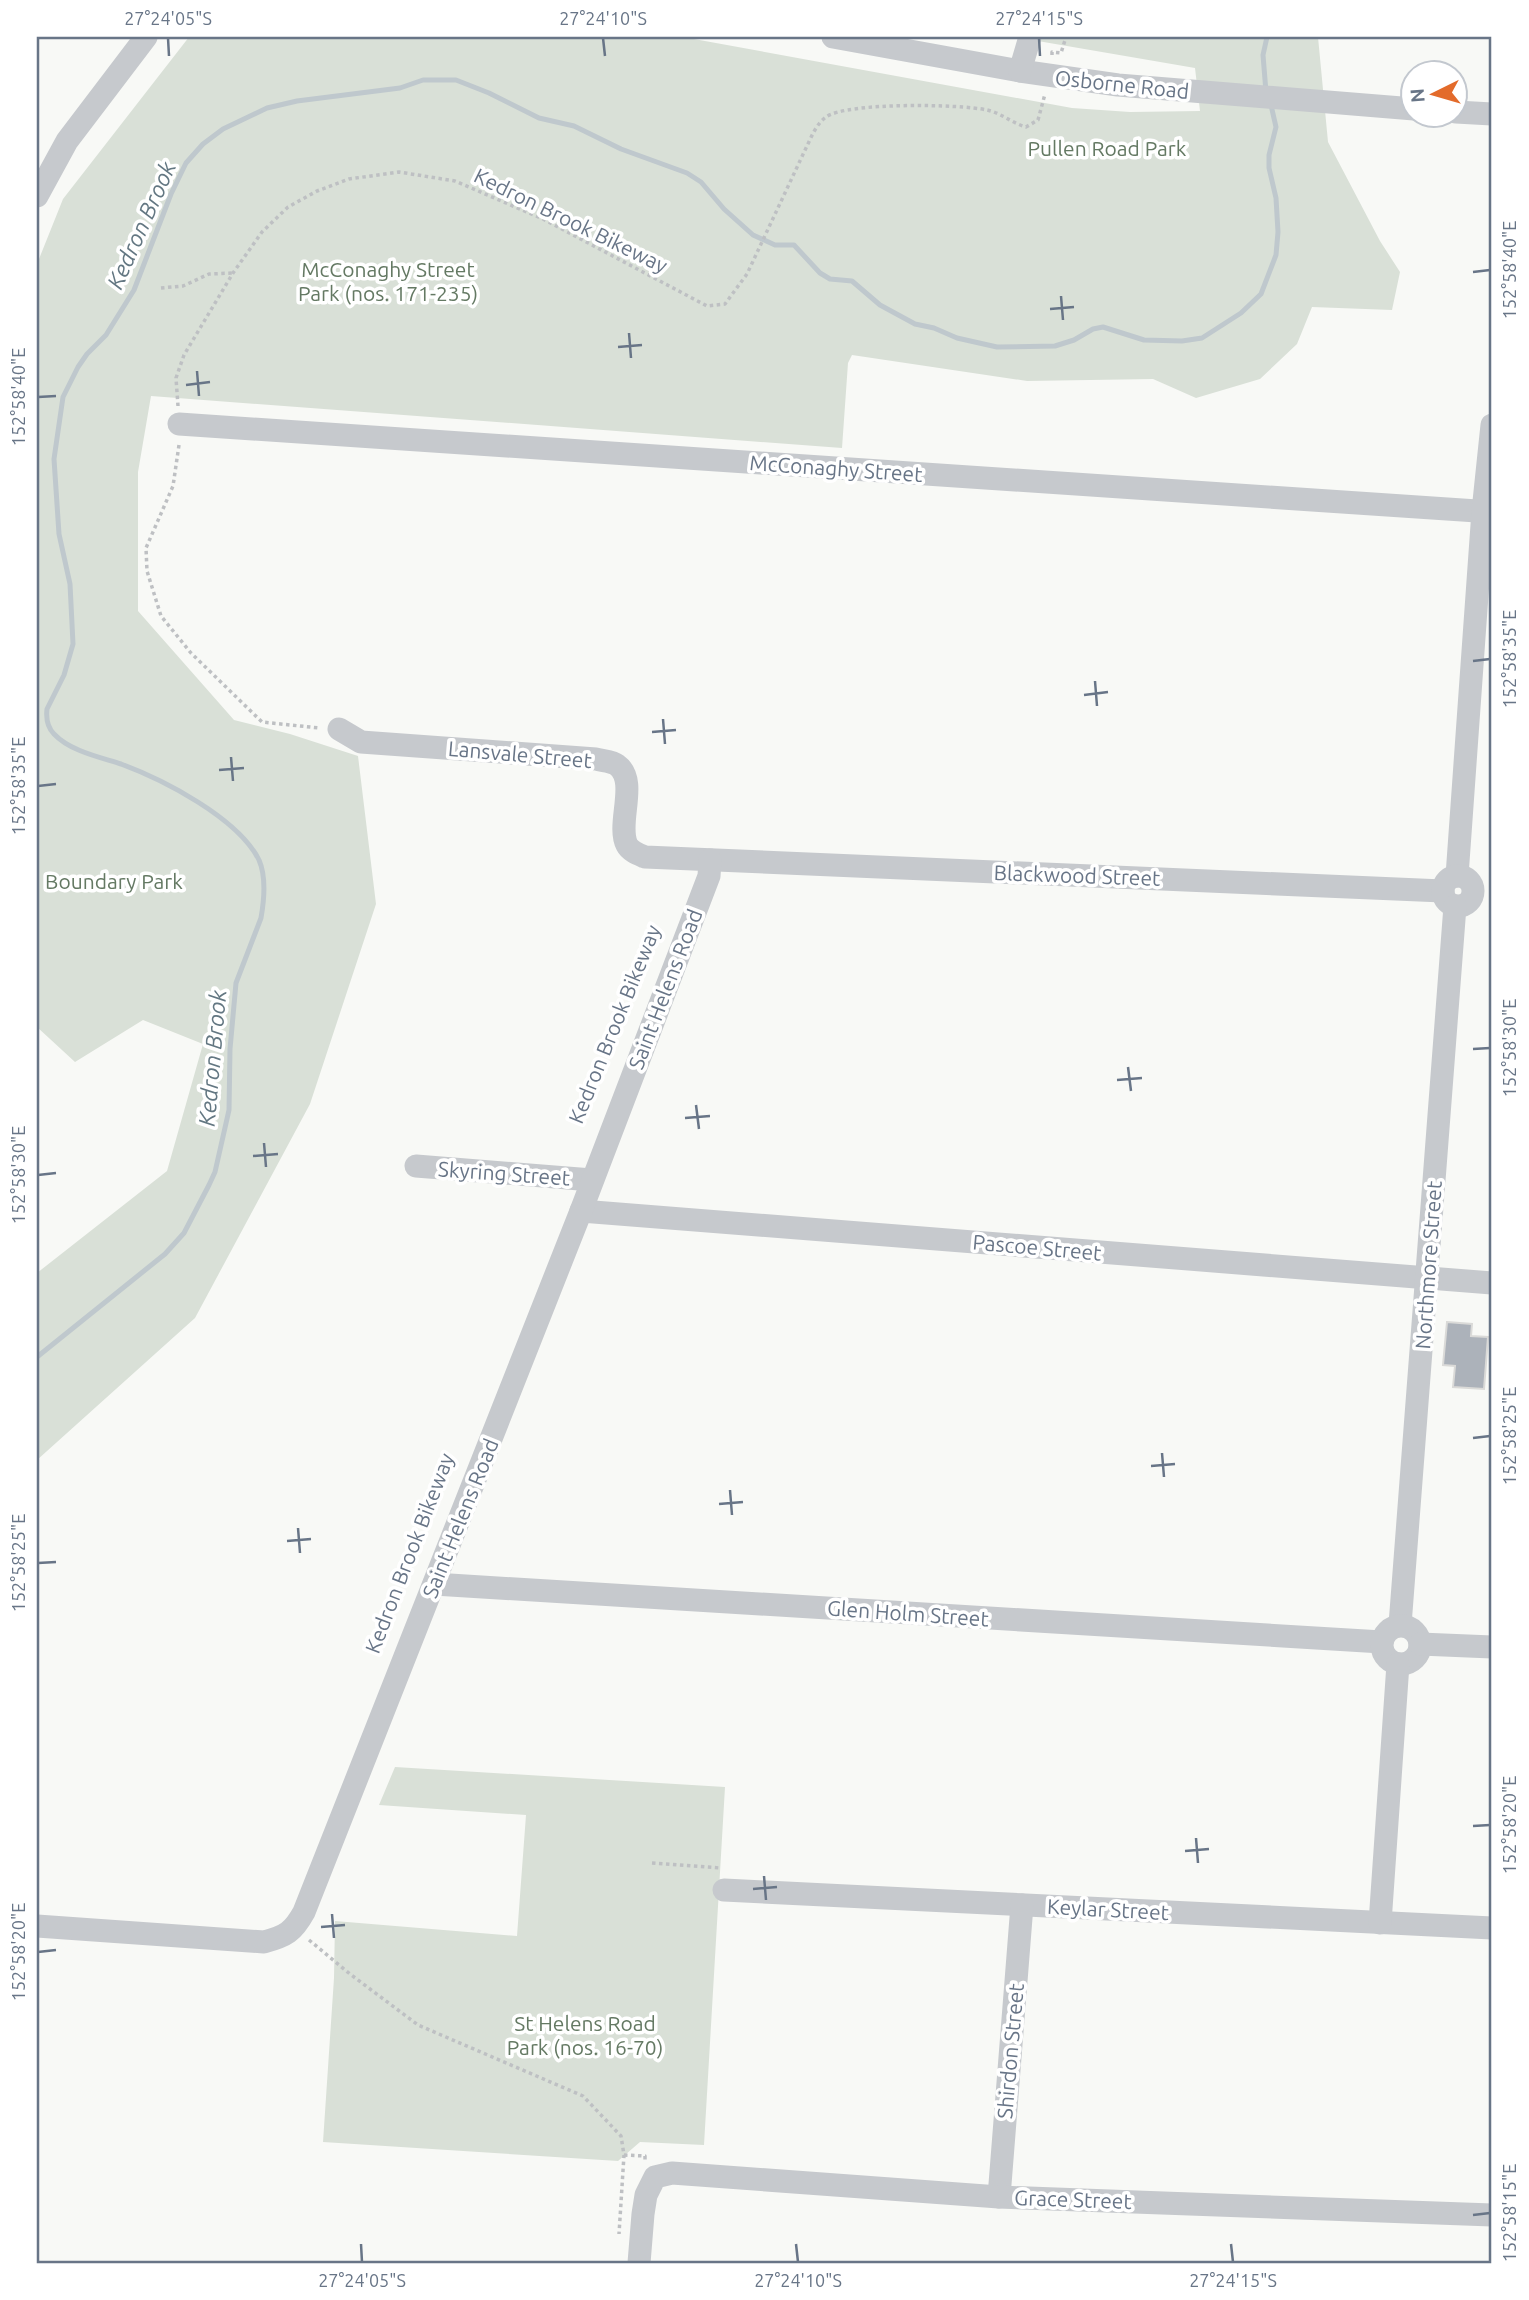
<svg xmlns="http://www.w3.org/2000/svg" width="1529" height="2300" viewBox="0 0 1529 2300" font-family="Ubuntu,sans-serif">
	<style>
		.green { fill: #d9e0d7 }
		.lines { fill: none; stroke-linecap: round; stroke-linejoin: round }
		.stream { stroke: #bfc8cd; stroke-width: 5 }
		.building { fill: #acb2ba; stroke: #dadad8; stroke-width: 2 }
		.path { stroke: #bec0c3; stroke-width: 3.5; stroke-dasharray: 3.5 3.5; stroke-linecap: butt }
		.minor { stroke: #c6c9cd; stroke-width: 23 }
		.ticks { fill: none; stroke: #687587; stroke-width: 2.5 }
		.labels { text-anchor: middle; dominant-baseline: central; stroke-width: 7; stroke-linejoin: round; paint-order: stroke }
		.street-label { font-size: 21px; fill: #687587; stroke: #fff }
		.park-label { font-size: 21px; fill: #647963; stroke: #fff }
		.water-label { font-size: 23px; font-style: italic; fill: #637782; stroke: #fff }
		.neatline { fill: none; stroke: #687587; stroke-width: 2.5 }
		.ticks-label { font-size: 18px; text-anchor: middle; fill: #687587 }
	</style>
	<rect width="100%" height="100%" fill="#f8f9f6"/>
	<g class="green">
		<polygon points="189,37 683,37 1072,108 1130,112 1200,111 1195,68 1015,37 1318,37 1328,142 1380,241 1400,272 1392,310 1312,307 1297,344 1260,379 1196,398 1153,379 1027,381 852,355 848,363 842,448 151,396 138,472 138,611 234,720 290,734 358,756 376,904 310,1104 195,1318 37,1460 37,1273 167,1171 203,1044 143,1020 75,1062 37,1027 37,264 63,199"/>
		<polygon points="395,1767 725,1787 704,2145 640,2142 618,2161 323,2142 334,1978 335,1921 517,1936 526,1815 379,1805"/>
	</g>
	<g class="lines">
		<g class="stream">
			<polyline points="1266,92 1263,55 1267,37"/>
			<path d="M37,1357L165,1254L184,1233L209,1185L215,1172L229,1110L230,1049L236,983L261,918C264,901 266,876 259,860C238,818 164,780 121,764C99,757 70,751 54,734C47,727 46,718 47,709L64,675L73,644L70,584L59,534L54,459L63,397L78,367L87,354L106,335L134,290L171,194L186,163L203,144L223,129L267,108L297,101L400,88L423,80H456L489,93L539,118L574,126L621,149L687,173L701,182L724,209L753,235L775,245H794L820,273L830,279L852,281L880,305L915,324L934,328L957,338L997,347L1055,346L1074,340L1093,329L1103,327L1144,340L1182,341L1202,338L1241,313L1261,294L1276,255L1278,232L1276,198L1269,168V155L1276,127L1271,105"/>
		</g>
	</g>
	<polygon class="building" points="1447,1322 1472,1324 1471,1336 1488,1337 1484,1389 1453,1387 1455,1366 1443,1365"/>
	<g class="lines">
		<g class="path">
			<polyline points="1052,55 1052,52 1061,53 1066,37"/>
			<polyline points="161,288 183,286 209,274 233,273"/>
			<path d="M178,406L176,378L184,355L233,273L262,232L288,207L317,191L349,179L399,172L455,181L543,219L707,306L725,304L747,274L806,148C811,138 816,124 826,117C846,102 961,104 987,110C1001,113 1012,123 1026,127L1038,120L1045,94"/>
			<polyline points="179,445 173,486 146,548 147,571 161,616 191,653 262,722 319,728"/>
			<polyline points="652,1863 720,1868"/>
			<polyline points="309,1940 350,1974 418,2025 583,2096 621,2136 624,2155 619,2234"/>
			<polyline points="624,2155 645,2156 645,2161"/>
		</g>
		<g class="minor">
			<polyline points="833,37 1020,71 1118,85 1414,109"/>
			<polyline points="1020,71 1030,37"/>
			<polyline points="1456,112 1492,114"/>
			<polyline points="37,196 67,141 146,37"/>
			<polyline points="179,424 1492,512"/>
			<path d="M339,729L361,742L596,759C603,761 612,761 617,765C639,781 616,824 627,845C630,851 638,854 645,857L1443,891"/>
			<polyline points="1457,876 1483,511 1492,425"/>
			<circle cx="1458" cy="891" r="15"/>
			<polyline points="416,1166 592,1180"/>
			<polyline points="581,1211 1492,1283"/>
			<polyline points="434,1584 1382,1642"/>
			<polyline points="1400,1625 1455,906"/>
			<circle cx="1401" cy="1645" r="19"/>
			<polyline points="1420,1644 1492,1647"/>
			<polyline points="724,1890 1492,1928"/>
			<polyline points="1380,1923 1398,1664"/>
			<path d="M37,1926L264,1942C286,1936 293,1932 304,1912L581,1211L709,876L710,860"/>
			<polyline points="999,2197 1022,1905"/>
			<polyline points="639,2263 643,2214 646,2195 655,2177 672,2173 999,2197 1492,2215"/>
		</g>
	</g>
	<path class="ticks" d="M168,38L169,56M603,38L605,56M1039,38L1040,56M1473,272L1490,270M1061,296L1063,320M1050,309L1074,307M629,333L631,358M618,347L642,345M197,371L199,396M186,385L210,382M38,397L56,396M1473,661L1490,659M1095,681L1097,706M1084,695L1108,692M663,719L665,744M652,732L676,730M231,757L233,781M219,770L244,768M38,786L56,784M1473,1049L1490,1048M1128,1067L1131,1091M1117,1080L1142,1078M696,1105L699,1129M685,1118L710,1116M264,1143L266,1167M253,1156L278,1154M38,1175L56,1173M1473,1438L1490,1436M1162,1453L1164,1477M1151,1466L1175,1464M730,1490L732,1515M719,1504L743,1502M298,1528L300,1553M287,1541L311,1539M38,1563L56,1562M1473,1826L1490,1825M1196,1838L1198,1863M1185,1851L1209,1849M764,1876L766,1900M753,1889L777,1887M332,1914L334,1938M321,1927L345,1925M38,1952L56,1950M1473,2215L1490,2213M361,2244L362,2262M796,2244L798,2262M1231,2244L1233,2262"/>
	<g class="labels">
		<g class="street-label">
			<text transform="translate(1122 84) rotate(6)">Osborne Road</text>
			<text transform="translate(571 220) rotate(26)">Kedron Brook Bikeway</text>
			<text transform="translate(836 468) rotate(4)">McConaghy Street</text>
			<text transform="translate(520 754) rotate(5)">Lansvale Street</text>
			<text transform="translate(1077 875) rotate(2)">Blackwood Street</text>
			<text transform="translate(665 989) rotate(-69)">Saint Helens Road</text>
			<text transform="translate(614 1024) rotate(-68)">Kedron Brook Bikeway</text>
			<text transform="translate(504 1173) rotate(4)">Skyring Street</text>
			<text transform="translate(1037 1247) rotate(5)">Pascoe Street</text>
			<text transform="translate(1428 1265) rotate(-86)">Northmore Street</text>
			<text transform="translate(460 1518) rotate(-68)">Saint Helens Road</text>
			<text transform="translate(409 1553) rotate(-69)">Kedron Brook Bikeway</text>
			<text transform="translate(908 1613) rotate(4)">Glen Holm Street</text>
			<text transform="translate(1108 1909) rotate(3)">Keylar Street</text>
			<text transform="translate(1010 2051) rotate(-85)">Shirdon Street</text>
			<text transform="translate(1073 2199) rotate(2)">Grace Street</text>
		</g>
		<g class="park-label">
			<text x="1107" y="148">Pullen Road Park</text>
			<text x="388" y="269">McConaghy Street<tspan x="388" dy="24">Park (nos. 171-235)</tspan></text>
			<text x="114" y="881">Boundary Park</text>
			<text x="585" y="2023">St Helens Road<tspan x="585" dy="24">Park (nos. 16-70)</tspan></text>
		</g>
		<g class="water-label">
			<text transform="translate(141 225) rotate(-66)">Kedron Brook</text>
			<text transform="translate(212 1058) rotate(-85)">Kedron Brook</text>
		</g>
	</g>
	<rect width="1529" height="2300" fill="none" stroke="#ffffff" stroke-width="77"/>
	<g transform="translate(1434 94) rotate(265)"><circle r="33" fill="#ffffff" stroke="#c3c8cf" stroke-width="2"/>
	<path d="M0-5L12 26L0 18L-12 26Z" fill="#e36b2b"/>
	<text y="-10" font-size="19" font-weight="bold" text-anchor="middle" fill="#687587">N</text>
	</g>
	<rect x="38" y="38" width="1452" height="2224" class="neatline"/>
	<g class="ticks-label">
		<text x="168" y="25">27°24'05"S</text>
		<text x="603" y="25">27°24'10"S</text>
		<text x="1039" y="25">27°24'15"S</text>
		<text transform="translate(1510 270) rotate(-90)" y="6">152°58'40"E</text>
		<text transform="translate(19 397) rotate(-90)" y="6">152°58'40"E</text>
		<text transform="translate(1510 659) rotate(-90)" y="6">152°58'35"E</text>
		<text transform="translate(19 786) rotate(-90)" y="6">152°58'35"E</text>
		<text transform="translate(1510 1048) rotate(-90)" y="6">152°58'30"E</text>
		<text transform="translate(19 1175) rotate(-90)" y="6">152°58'30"E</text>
		<text transform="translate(1510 1436) rotate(-90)" y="6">152°58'25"E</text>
		<text transform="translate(19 1563) rotate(-90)" y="6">152°58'25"E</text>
		<text transform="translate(1510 1825) rotate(-90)" y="6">152°58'20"E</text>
		<text transform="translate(19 1952) rotate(-90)" y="6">152°58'20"E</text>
		<text transform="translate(1510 2213) rotate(-90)" y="6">152°58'15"E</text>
		<text x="362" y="2287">27°24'05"S</text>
		<text x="798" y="2287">27°24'10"S</text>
		<text x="1233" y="2287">27°24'15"S</text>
	</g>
</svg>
